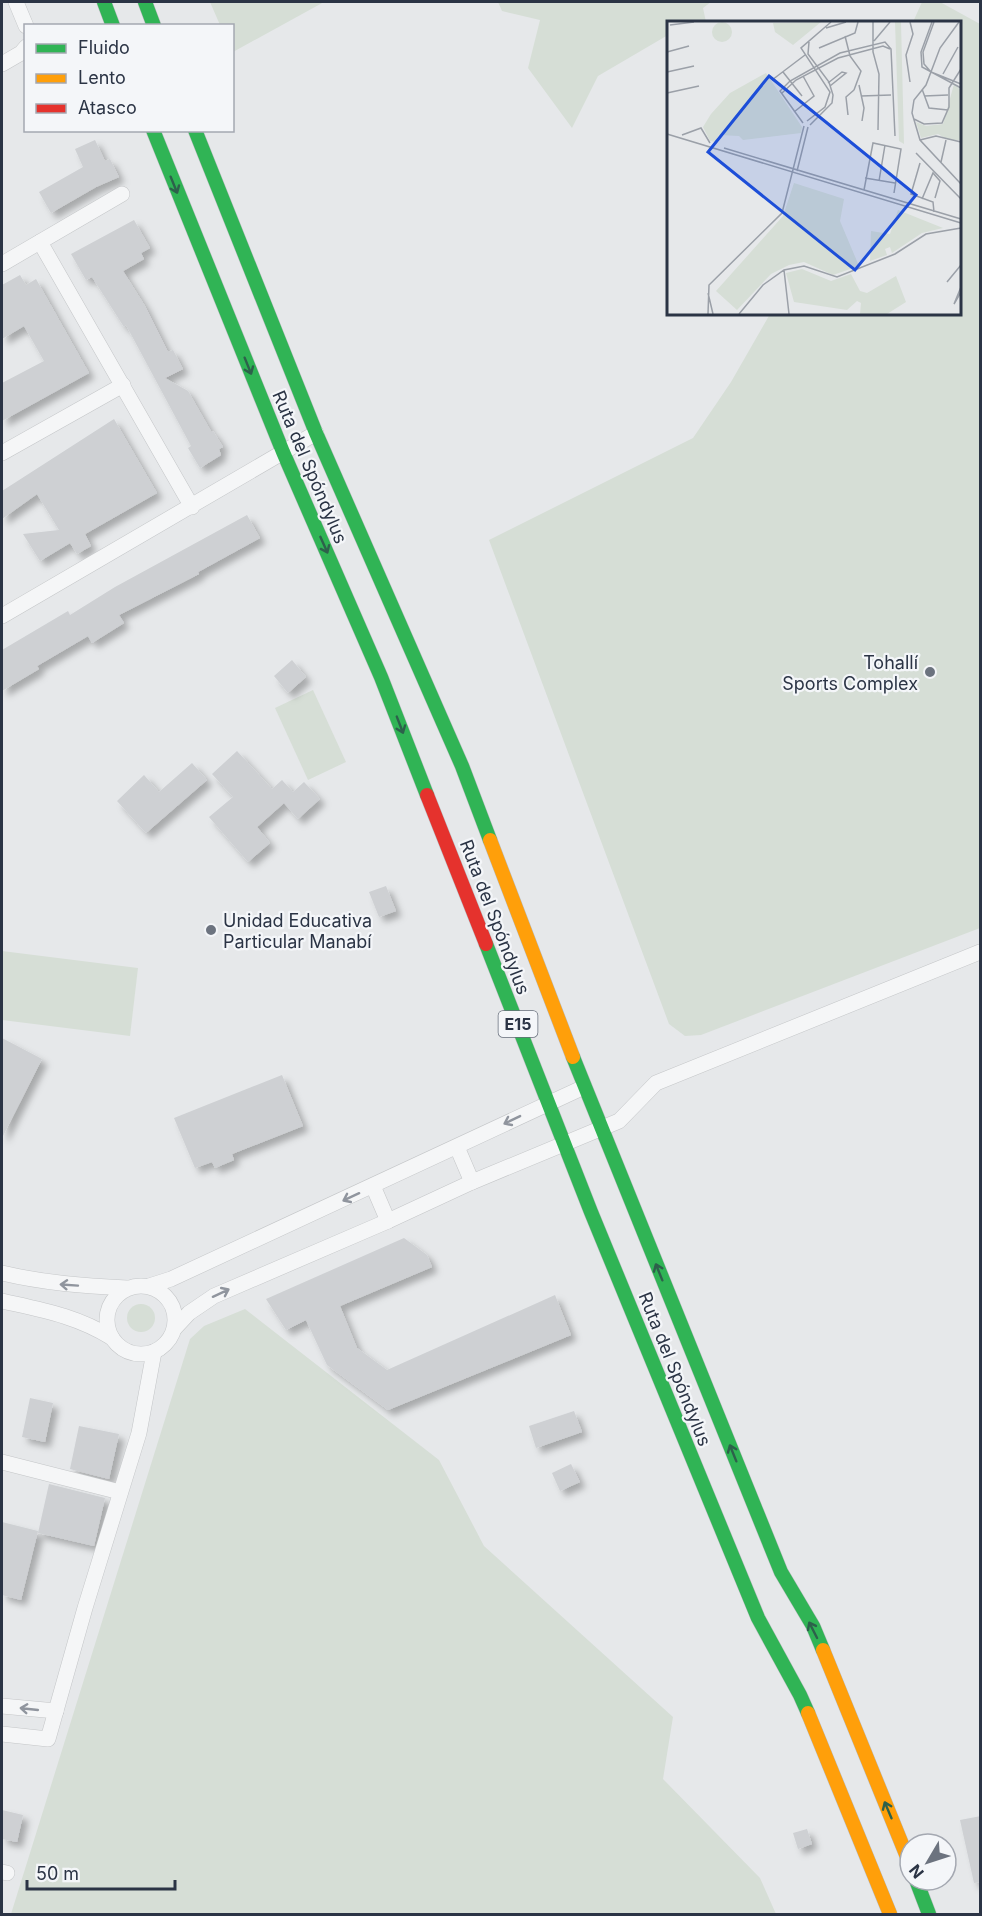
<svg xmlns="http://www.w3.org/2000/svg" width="982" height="1916" viewBox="0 0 982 1916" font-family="Inter,sans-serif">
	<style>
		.green { fill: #d6ded6 }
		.building { fill: #ced0d3; filter: url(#shadow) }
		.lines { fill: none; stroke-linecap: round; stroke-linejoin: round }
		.street-casing { stroke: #c4c6c8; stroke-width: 16 }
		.fast-casing { stroke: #b8bbbf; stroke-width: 15 }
		.slow-casing { stroke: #b8bbbf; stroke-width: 15 }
		.jam-casing { stroke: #b8bbbf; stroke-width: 15 }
		.street { stroke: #f5f6f7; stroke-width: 15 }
		.fast { stroke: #30b455; stroke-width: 14 }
		.slow { stroke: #ff9f0a; stroke-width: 14 }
		.jam { stroke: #e5322d; stroke-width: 14 }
		.oneway { stroke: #2d614b }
		.oneway2 { stroke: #90959e }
		.poi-dot { fill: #6c737f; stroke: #f4f6f9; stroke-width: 2 }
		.labels { text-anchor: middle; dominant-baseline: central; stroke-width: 4.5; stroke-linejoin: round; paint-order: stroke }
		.shield { fill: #f4f6f9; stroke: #676e7b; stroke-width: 1.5 }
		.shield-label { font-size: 16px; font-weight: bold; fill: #2b3445 }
		.street-label { font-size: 18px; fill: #2b3445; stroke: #f4f6f9 }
		.poi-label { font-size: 18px; fill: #2b3445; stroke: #f4f6f9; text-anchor: end }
		.inset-road { fill: none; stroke: #9ba0a8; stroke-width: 1.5 }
		.view { fill: #1d4ed8; fill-opacity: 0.15; stroke: #1d4ed8; stroke-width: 3 }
		.inset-edge { fill: none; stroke: #2b3445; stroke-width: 3 }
	</style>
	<defs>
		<filter id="shadow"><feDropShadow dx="5.5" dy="5.5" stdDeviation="3" flood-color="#0004"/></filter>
	</defs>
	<rect width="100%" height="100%" fill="#e6e8ea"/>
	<g class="green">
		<polygon points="210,2 324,2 233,52 232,26 220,25"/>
		<polygon points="498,2 711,2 703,8 706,22 668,22 668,35 598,76 572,128 528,68 540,20 502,11"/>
		<polygon points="922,2 940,2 980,24 980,928 701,1035 685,1036 669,1024 489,540 693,438 731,382 770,314 960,314 960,22 913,22"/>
		<polygon points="313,690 346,762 308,780 275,708"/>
		<polygon points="2,951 138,968 130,1036 2,1020"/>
		<circle cx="141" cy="1318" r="14"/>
		<polygon points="245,1309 439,1460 484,1546 673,1717 663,1779 760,1878 776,1914 11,1914 190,1339 204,1326"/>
	</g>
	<g class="building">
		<polygon points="95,140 105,161 110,159 119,177 96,187 51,213 39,192 83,167 75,149"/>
		<polygon points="134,220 150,248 141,253 144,259 123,271 145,306 168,352 173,350 183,369 165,378 188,391 212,433 213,431 223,447 219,449 221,455 200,468 188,448 191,446 126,325 124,327 92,277 86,280 71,254"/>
		<polygon points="20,275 26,285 36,279 89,373 2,421 2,383 44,361 24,326 2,339 2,285"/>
		<polygon points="114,419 157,493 85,534 91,546 77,554 70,543 40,561 23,534 59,530 37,494 2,519 2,491"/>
		<polygon points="247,515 260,538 198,572 199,574 119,615 124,623 92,643 88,636 37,666 39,669 2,691 2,650 68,611 70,615 115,587"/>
		<polygon points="292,660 306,677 288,693 274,676"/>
		<polygon points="237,751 272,789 282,780 293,792 304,782 320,799 298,819 284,803 257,827 270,843 248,862 209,817 233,797 212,774"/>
		<polygon points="192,763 207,780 146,833 117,801 144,775 159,792"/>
		<polygon points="386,886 396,911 379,917 369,892"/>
		<polygon points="2,1038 42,1059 2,1138"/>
		<polygon points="282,1075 303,1126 232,1154 234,1160 215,1168 212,1162 195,1168 174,1118"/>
		<polygon points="404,1238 427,1255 432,1267 340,1306 357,1348 387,1370 555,1295 571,1335 388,1410 327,1365 306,1320 286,1330 266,1299"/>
		<polygon points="30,1398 53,1403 45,1442 22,1437"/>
		<polygon points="574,1411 582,1432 536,1448 529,1426"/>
		<polygon points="79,1426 119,1434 109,1479 70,1469"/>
		<polygon points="571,1464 580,1482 560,1491 552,1473"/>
		<polygon points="49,1484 105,1498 94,1546 38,1533"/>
		<polygon points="2,1522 38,1531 21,1600 2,1595"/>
		<polygon points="2,1810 23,1815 17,1842 2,1839"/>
		<polygon points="981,1816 981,1882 974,1883 960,1820"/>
		<polygon points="807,1829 812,1844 798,1849 793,1833"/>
	</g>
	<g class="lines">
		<g class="street-casing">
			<g id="street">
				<polyline points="16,2 26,26"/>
				<polyline points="2,64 21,53 26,47"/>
				<polyline points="40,242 192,507"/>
				<polyline points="2,264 122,194"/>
				<polyline points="2,453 123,385"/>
				<polyline points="2,616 316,433"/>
				<polyline points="457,1147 472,1182"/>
				<polyline points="373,1186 388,1221"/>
				<path d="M2,1273C44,1283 84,1286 127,1288"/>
				<circle cx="141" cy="1320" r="34"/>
				<polyline points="149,1286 171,1279 584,1087"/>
				<path d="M2,1301C42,1310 77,1316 112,1338"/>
				<polyline points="175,1328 189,1313 214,1296 388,1221 472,1182 619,1121 656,1083 980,952"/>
				<polyline points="2,1462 120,1492"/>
				<polyline points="2,1706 56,1711"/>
				<polyline points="2,1734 48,1739 85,1608 139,1433 154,1352"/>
				<polyline points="2,1872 7,1873"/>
			</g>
		</g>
		<g class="fast-casing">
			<g id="fast">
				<polyline points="104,2 113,26"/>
				<polyline points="145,2 154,26"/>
				<polyline points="153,130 283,452 381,677 427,795"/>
				<polyline points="195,130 316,433 462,766 490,840"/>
				<polyline points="486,944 591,1212 758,1618 800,1695 808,1713"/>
				<polyline points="573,1057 781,1572 813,1626 823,1650"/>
				<polyline points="916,1880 929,1914"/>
			</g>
		</g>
		<g class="slow-casing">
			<g id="slow">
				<polyline points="490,840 573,1057"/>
				<polyline points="823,1650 910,1864"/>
				<polyline points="808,1713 890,1914"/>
			</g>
		</g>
		<g class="jam-casing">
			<polyline id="jam" points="427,795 486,944"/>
		</g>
		<use href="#street" class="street"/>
		<use href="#fast" class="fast"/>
		<use href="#slow" class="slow"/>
		<use href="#jam" class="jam"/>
	</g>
	<defs><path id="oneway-shaft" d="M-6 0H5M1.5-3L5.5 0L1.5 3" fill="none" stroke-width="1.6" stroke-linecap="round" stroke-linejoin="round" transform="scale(1.5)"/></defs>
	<g class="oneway">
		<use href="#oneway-shaft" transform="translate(174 185) rotate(68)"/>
		<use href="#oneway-shaft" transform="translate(248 366) rotate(68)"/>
		<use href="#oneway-shaft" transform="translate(324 545) rotate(66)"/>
		<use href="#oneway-shaft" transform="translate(400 725) rotate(69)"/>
		<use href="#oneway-shaft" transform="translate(659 1272) rotate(-112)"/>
		<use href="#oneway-shaft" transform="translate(733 1453) rotate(-112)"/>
		<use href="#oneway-shaft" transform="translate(813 1630) rotate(-117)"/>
		<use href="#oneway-shaft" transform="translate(888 1810) rotate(-113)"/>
	</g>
	<g class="oneway2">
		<use href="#oneway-shaft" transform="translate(512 1120) rotate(154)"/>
		<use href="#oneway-shaft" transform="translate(351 1197) rotate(155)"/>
		<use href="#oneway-shaft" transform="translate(69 1285) rotate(-176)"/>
		<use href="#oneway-shaft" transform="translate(221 1293) rotate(-25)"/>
		<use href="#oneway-shaft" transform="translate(29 1709) rotate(-174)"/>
	</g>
	<g class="poi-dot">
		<circle cx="930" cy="672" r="6"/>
		<circle cx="211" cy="930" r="6"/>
	</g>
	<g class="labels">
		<rect class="shield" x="498.5" y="1011" width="39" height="26" rx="4.5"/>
		<g class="shield-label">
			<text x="518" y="1024">E15</text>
		</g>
		<g class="street-label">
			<text transform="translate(310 467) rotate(67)">Ruta del Spóndylus</text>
			<text transform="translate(495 917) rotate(69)">Ruta del Spóndylus</text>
			<text transform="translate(675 1369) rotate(68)">Ruta del Spóndylus</text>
		</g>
		<g class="poi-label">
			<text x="918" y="662">Tohallí<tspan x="918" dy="21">Sports Complex</tspan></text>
			<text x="223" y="920" text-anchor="start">Unidad Educativa<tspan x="223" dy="21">Particular Manabí</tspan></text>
		</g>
	</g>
	<g transform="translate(667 21)">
		<rect width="294" height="294" fill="#e6e8ea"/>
		<path d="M154,1L126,24L108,11L106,2ZM228,1H234L237,123L232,120ZM45 11a10 10 0 1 1 20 0a10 10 0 1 1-20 0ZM99,52L135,106L134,112L76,119L72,115L52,114L48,121L43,120L36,106L44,93L63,72ZM287,63L294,69V119H281L271,113L254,117L249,101L259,105L276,103ZM127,162L177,178L173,200L192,245L166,254L137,241L122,244L104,253L70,289L49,270L116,195ZM231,189L276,207L255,212L225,232L223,226L218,228L220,234L203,240L204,210L223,213ZM135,248L164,260L184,253L193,270L200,272L229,255L239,281L220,293H193L194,282L190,280L180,289L127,281L119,252Z" fill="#d6ded6"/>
		<path class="inset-road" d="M206,1V31L212,53L211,109M243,1L246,13L239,34L243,61M265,1L254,31L255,46L294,67M267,1L256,31L257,43L264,51L294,63M292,1L273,27L259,64L247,79L245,92L253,119L294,163M3,4L27,1M159,7L179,1M178,15L183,35L194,50L187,69M207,20L223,1M142,21L141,33L162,61L166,74L165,82L143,104M152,27L188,12L191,1M0,31L22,25M0,51L27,45M116,51L135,75M276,53L291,26M105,59L138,34M161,62L175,51L179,52L163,65M192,64L197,87L195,100M255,68L262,87L281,89M0,72L32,65M115,72L129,59L171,37L216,25L223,28M194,75L224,74M257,75L281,74M127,91L147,75L136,55M181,94L179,76L187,69M247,98L257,103L275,102L282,86V67L294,48M140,100L158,86L163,71L134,27L164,1M136,102L113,70L123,60L173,32L218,21L224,28L228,115M0,113L294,202M15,114L34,107L43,122M253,119L269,115L294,121M57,127L294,198M249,132L294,178M274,141L279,119M253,142L244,173L266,181L267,191M130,150L141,106M198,157L228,162M212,160L218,124M197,169L206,122L234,128L227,172M255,178L266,152L273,160L268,177M117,249L122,293M280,261L294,244M294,266L287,283L294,271M41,272L46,293M41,293L42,264L115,192L137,105M72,293L96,264L117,249L137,245L170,256L228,233L259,213L294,207"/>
		<path class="view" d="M102,55L249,174L188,249L41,131Z"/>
		<rect width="294" height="294" class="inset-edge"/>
	</g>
	<rect width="982" height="1916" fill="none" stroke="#2b3445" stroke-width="6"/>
	<rect x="24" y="24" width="210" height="108" fill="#f4f6f9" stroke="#a4a8b1" stroke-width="1.5"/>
	<rect x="36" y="44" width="30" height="9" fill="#30b455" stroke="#a4a8b1" stroke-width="1.5"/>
	<text x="78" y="54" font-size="18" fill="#2b3445">Fluido</text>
	<rect x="36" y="74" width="30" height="9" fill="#ff9f0a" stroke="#a4a8b1" stroke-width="1.5"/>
	<text x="78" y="84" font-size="18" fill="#2b3445">Lento</text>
	<rect x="36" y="104" width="30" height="9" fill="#e5322d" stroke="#a4a8b1" stroke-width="1.5"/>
	<text x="78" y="114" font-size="18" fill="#2b3445">Atasco</text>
	<g transform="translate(928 1862) rotate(231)"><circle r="28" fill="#f4f6f9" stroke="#a4a8b1" stroke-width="1.5"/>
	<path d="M0-4.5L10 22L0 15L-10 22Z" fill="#6c737f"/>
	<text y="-9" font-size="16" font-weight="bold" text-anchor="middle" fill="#2b3445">N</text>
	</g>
	<path d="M27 1880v9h148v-9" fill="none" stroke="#2b3445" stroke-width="3"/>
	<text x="36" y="1880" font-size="18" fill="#2b3445" stroke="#f4f6f9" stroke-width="4.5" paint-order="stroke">50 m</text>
</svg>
